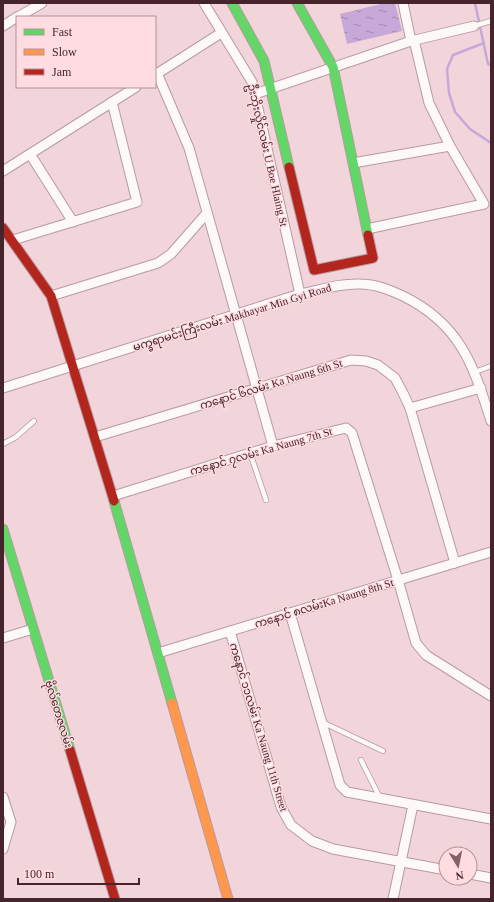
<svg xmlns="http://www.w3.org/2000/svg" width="494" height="902" viewBox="0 0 494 902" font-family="'Times New Roman','Noto Sans Myanmar',serif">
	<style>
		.water { fill: url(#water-ripples) }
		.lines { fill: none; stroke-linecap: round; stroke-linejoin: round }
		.stream { stroke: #c8a7d9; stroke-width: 2.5 }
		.lane-casing { stroke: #b79ba1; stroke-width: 6 }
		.street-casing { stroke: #b79ba1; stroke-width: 11 }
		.fast-casing { stroke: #b79ba1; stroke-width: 11 }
		.slow-casing { stroke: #b79ba1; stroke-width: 11 }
		.jam-casing { stroke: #b79ba1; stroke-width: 11 }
		.lane { stroke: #fdf9f9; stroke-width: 4.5 }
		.street { stroke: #fdf9f9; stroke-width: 9 }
		.fast { stroke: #63d668; stroke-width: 9 }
		.slow { stroke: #ff974d; stroke-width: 9 }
		.jam { stroke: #b3261e; stroke-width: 9 }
		.labels { text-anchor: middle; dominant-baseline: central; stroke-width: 3; stroke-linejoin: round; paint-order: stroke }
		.street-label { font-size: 11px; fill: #45242b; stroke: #ffdce1 }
	</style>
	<defs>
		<pattern id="water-ripples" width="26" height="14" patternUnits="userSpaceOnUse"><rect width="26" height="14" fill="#c8a7d9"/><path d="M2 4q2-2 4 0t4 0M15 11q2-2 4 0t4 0" fill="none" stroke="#a488b0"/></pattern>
	</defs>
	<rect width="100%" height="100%" fill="#f1d5da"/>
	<polygon class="water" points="385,3 395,3 402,31 347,44 340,14"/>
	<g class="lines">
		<g class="stream">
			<polyline points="475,3 488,64 491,65"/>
			<polyline points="484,43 453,55 447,69 449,93 455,112 470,129 491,143"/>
		</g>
		<g class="lane-casing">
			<g id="lane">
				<polyline points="474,26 491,21"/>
				<polyline points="475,372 491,366"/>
				<polyline points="3,444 16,437 34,421"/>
				<polyline points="250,453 266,500"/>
				<polyline points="322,722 383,751"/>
				<polyline points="361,760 380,798"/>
			</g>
		</g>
		<g class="street-casing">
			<g id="street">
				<polyline points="204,3 252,82 300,294"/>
				<polyline points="403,3 411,41"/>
				<polyline points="18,17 42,3"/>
				<polyline points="3,26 17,17"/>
				<polyline points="157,73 189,148 273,446"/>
				<polyline points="155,75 221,33"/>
				<polyline points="255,94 411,41 474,26"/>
				<polyline points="30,154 73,222"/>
				<polyline points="353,163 450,146"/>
				<polyline points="3,171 136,87"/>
				<polyline points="367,229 484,204 450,146 429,103 414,40"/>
				<polyline points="13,240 137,202 112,102"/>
				<polyline points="51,296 158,263 171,254 207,213"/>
				<path d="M3,388L300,294C320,290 340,283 360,284C376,284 390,290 403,296C460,324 473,364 491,421"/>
				<polyline points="410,408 481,388"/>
				<polyline points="95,437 351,360 366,361 378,365 395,378 403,393 410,408 455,563"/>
				<polyline points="113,496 273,446 346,428 352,433 398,580 416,643 426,655 491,696"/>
				<polyline points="290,613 340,785 347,792 491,819"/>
				<polyline points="230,631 281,807 291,825 312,841 333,849 446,870"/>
				<polyline points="3,638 33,629"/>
				<polyline points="158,653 491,552"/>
				<polyline points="3,797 11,822 3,849"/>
				<polyline points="470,874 491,878"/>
				<polyline points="393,899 413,805"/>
			</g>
		</g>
		<g class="fast-casing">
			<g id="fast">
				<polyline points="232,3 264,61 289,167"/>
				<polyline points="297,3 333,67 368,235"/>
				<polyline points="114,501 172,703"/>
				<polyline points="3,529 70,750"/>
			</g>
		</g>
		<g class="slow-casing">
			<polyline id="slow" points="172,703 228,899"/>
		</g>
		<g class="jam-casing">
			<g id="jam">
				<polyline points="289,167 314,270 373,258 368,235"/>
				<polyline points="3,228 51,296 114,501"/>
				<polyline points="70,750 115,899"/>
			</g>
		</g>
		<use href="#lane" class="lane"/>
		<use href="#street" class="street"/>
		<use href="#fast" class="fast"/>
		<use href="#slow" class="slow"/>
		<use href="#jam" class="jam"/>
	</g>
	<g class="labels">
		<g class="street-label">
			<text transform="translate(268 155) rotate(77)">ဦးဘိုးလှိုင်လမ်း U Boe Hlaing St</text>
			<text transform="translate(232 317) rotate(-17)">မက္ခရာမင်းကြီးလမ်း Makhayar Min Gyi Road</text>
			<text transform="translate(271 384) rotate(-17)">ကနောင် ၆လမ်း Ka Naung 6th St</text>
			<text transform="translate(261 451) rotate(-16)">ကနောင် ၇လမ်း Ka Naung 7th St</text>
			<text transform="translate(324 603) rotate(-17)">ကနောင် ၈လမ်းKa Naung 8th St</text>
			<text transform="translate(59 714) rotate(73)">ဗိုလ်တေဇလမ်း</text>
			<text transform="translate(259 727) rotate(73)">ကနောင် ၁၁လမ်း Ka Naung 11th Street</text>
		</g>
	</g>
	<rect width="494" height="902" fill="none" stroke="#45242b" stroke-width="8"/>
	<rect x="16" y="16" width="140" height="72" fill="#ffdce1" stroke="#b59298"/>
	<rect x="24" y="29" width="20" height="6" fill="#63d668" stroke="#b59298"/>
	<text x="52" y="36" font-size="12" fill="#45242b">Fast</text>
	<rect x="24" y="49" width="20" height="6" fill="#ff974d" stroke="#b59298"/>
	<text x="52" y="56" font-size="12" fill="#45242b">Slow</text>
	<rect x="24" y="69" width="20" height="6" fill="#b3261e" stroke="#b59298"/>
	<text x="52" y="76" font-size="12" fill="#45242b">Jam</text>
	<g transform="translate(458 866) rotate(170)"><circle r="19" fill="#ffdce1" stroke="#b59298"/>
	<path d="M0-3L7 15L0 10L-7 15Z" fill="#816268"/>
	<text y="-6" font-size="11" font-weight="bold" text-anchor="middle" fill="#45242b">N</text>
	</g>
	<path d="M18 878v6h121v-6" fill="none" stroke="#45242b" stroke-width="2"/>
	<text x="24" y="878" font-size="12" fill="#45242b" stroke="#ffdce1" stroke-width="3" paint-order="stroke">100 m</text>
</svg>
